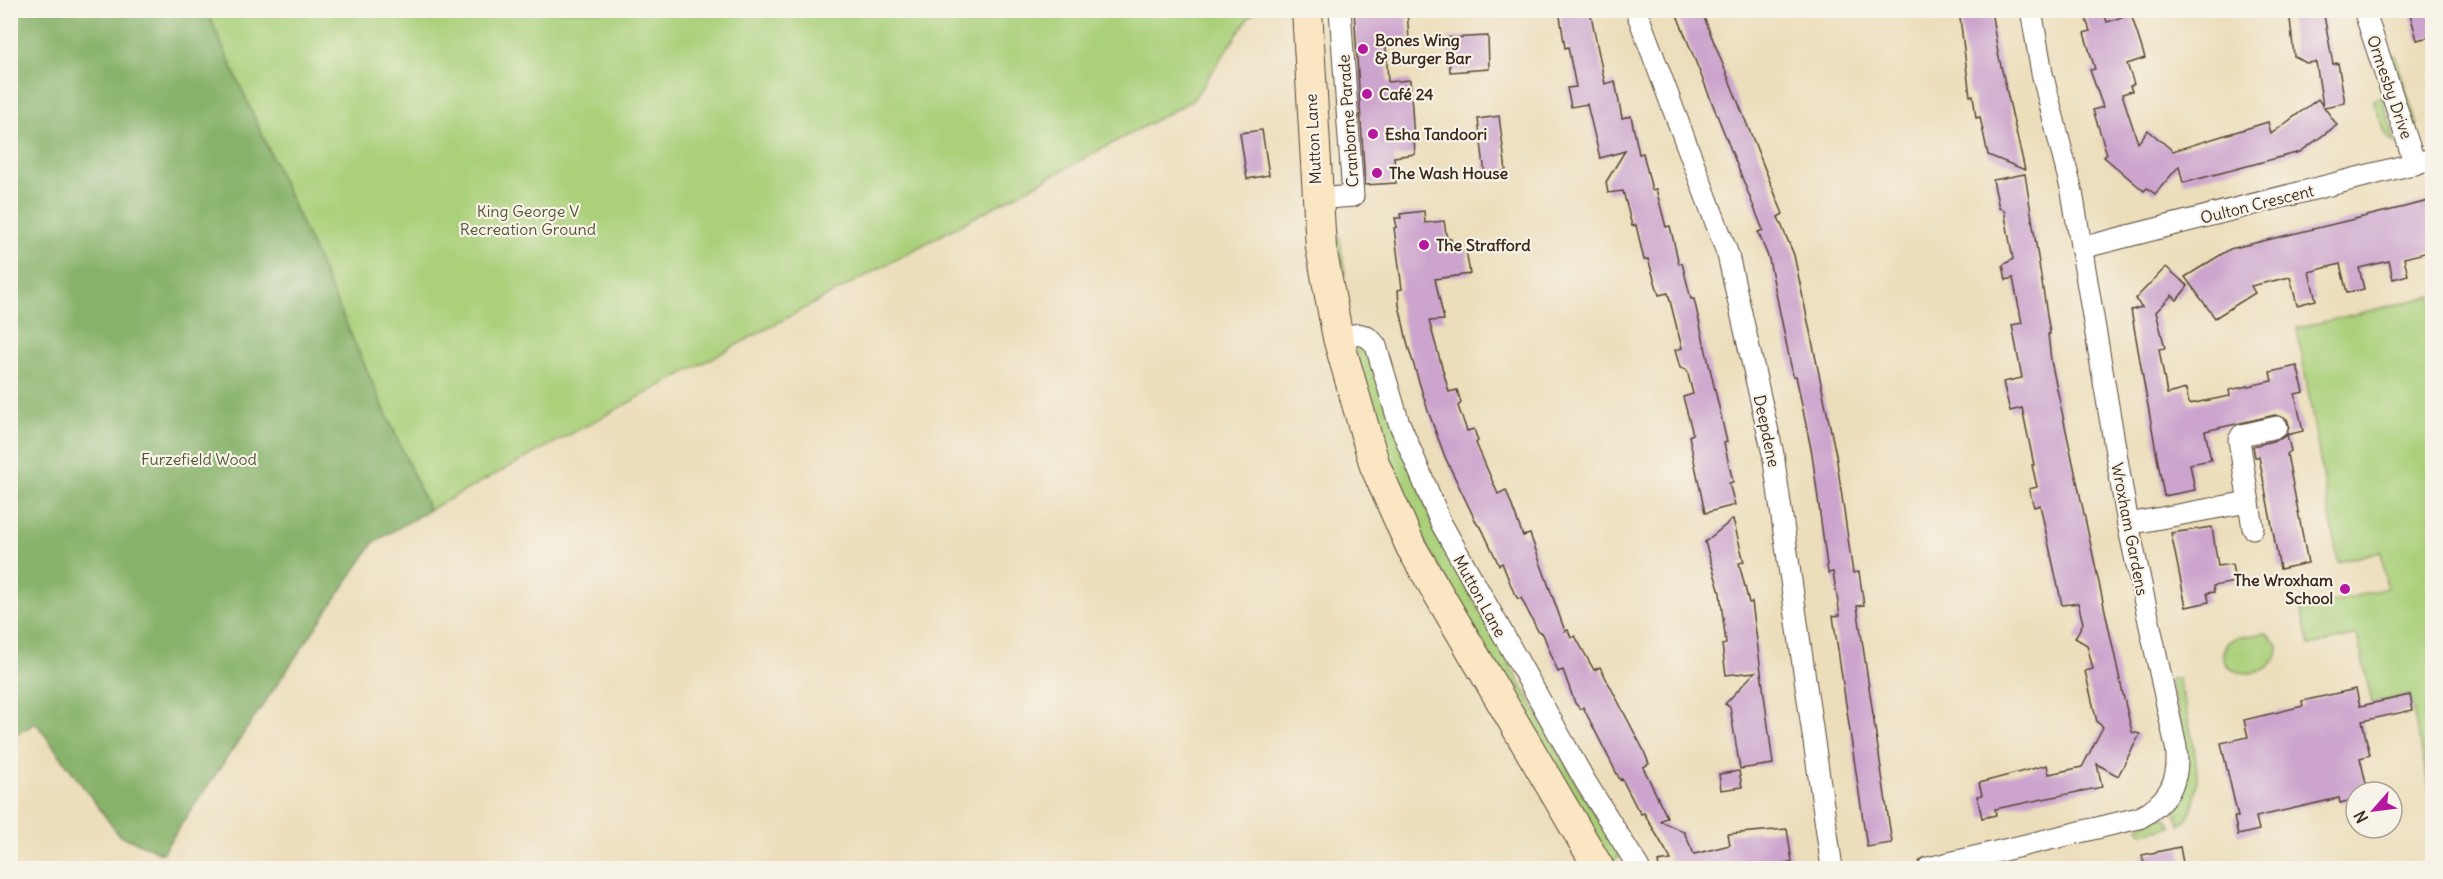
<svg xmlns="http://www.w3.org/2000/svg" width="2443" height="879" viewBox="0 0 2443 879" font-family="Delius,sans-serif">
	<style>
		.green { fill: #aad07a; stroke: #727d4c; stroke-width: 1.5 }
		.forest { fill: #87b26a; stroke: #616e44; stroke-width: 1.5 }
		.building { fill: #cca4cd }
		.lines { fill: none; stroke-linecap: round; stroke-linejoin: round }
		.minor-casing { stroke: #564536; stroke-width: 23 }
		.secondary-casing { stroke: #564536; stroke-width: 32 }
		.minor { stroke: #fff; stroke-width: 21 }
		.secondary { stroke: #fbe6c4; stroke-width: 30 }
		.poi-dot { fill: #b5179e; stroke: #f7f3e8; stroke-width: 2 }
		.labels { text-anchor: middle; dominant-baseline: central; stroke-width: 4.5; stroke-linejoin: round; paint-order: stroke }
		.poi-label { font-size: 16px; font-weight: bold; fill: #3b2a1e; stroke: #f7f3e8; text-anchor: start }
		.street-label { font-size: 16px; fill: #3b2a1e; stroke: #f7f3e8 }
		.park-label { font-size: 16px; fill: #575435; stroke: #f7f3e8 }
	</style>
	<rect width="100%" height="100%" fill="#f7f3e8"/>
	<filter id="ink" filterUnits="userSpaceOnUse"><feTurbulence type="fractalNoise" baseFrequency=".0167" numOctaves="2"/><feDisplacementMap in="SourceGraphic" scale="12" xChannelSelector="R" yChannelSelector="G"/><feConvolveMatrix kernelMatrix="1 2 1 2 8 2 1 2 1" color-interpolation-filters="sRGB"/></filter>
	<filter id="wash" filterUnits="userSpaceOnUse"><feTurbulence type="fractalNoise" baseFrequency=".008" numOctaves="4" result="noise"/><feDisplacementMap in="SourceGraphic" scale="24" xChannelSelector="R" yChannelSelector="G"/><feGaussianBlur stdDeviation="1.35" result="paint"/><feColorMatrix in="noise" values="0 0 0 0 0 0 0 0 0 0 0 0 0 0 0 0 0 1.4 0 .05"/><feComposite in="paint" operator="in"/></filter>
	<g filter="url(#wash)">
		<rect width="100%" height="100%" fill="#ecdebb"/>
		<g class="green">
			<polygon points="207,11 1257,11 1249,17 1193,100 429,510"/>
			<polygon points="2395,55 2417,125 2413,138 2388,57"/>
			<polygon points="2382,97 2395,140 2395,144 2386,135 2373,100"/>
			<polygon points="1335,208 1345,274 1338,272 1332,213"/>
			<polygon points="2432,296 2432,801 2410,695 2372,703 2357,635 2309,646 2301,610 2387,588 2381,551 2338,562 2297,328"/>
			<polygon points="1359,344 1367,347 1437,535 1577,785 1621,856 1608,863 1397,493 1355,347"/>
			<path d="M2265,633L2278,645C2280,686 2205,679 2227,643L2235,638Z"/>
			<path d="M2178,678C2186,716 2215,797 2180,825L2173,807C2201,769 2179,721 2170,679Z"/>
			<polygon points="2165,816 2172,827 2141,833 2139,827"/>
		</g>
		<polygon class="forest" points="11,10 207,11 429,510 374,542 162,853 119,835 36,723 11,737"/>
		<g id="blocks">
			<g class="building">
				<polygon points="1354,10 1407,10 1409,40 1399,40 1399,44 1386,45 1388,82 1410,80 1415,154 1394,157 1396,183 1365,185"/>
				<polygon points="1559,10 1590,10 1605,84 1615,81 1622,118 1631,116 1639,154 1643,153 1652,190 1656,189 1666,227 1670,226 1679,264 1682,263 1691,299 1694,299 1727,442 1724,443 1733,482 1729,483 1735,505 1705,513 1689,436 1693,434 1683,397 1693,394 1687,370 1680,368 1675,350 1682,348 1668,293 1659,295 1648,259 1644,260 1636,225 1632,226 1623,191 1608,193 1606,182 1625,151 1600,158 1587,104 1571,107 1567,88 1576,87 1568,47 1565,48"/>
				<polygon points="1675,10 1701,10 1783,214 1778,217 1794,255 1836,455 1853,573 1859,572 1864,605 1857,606 1892,843 1867,847 1833,616 1840,615 1833,572 1828,573 1812,454 1796,376 1793,376 1769,259 1758,232 1763,230"/>
				<polygon points="1959,10 1991,10 1998,53 2025,170 1988,155 1980,117 1976,118 1973,95 1970,96"/>
				<polygon points="2083,10 2103,10 2107,22 2131,14 2145,58 2127,64 2134,84 2130,86 2132,91 2122,94 2138,143 2148,130 2173,151 2268,122 2271,134 2318,99 2323,106 2316,62 2306,63 2294,56 2289,10 2323,10 2333,64 2338,63 2345,103 2324,107 2337,125 2300,152 2183,183 2179,166 2155,194 2147,188 2144,191 2104,157 2107,154 2093,110 2103,107 2090,70 2095,69 2084,33 2090,31"/>
				<polygon points="2409,10 2433,10 2433,36 2417,40"/>
				<polygon points="1488,36 1489,69 1450,72 1448,38"/>
				<polygon points="1499,116 1506,171 1485,174 1478,119"/>
				<polygon points="1262,130 1269,175 1247,179 1240,133"/>
				<polygon points="2025,174 2050,334 2048,334 2051,361 2123,694 2132,732 2140,734 2118,776 2097,764 2102,787 1995,809 1996,815 1982,818 1977,796 1982,795 1979,783 2047,765 2049,774 2082,767 2103,727 2097,722 2085,671 2093,669 2087,645 2075,638 2083,623 2078,603 2062,605 2040,505 2034,507 2029,489 2037,487 2032,465 2034,465 2022,408 2010,411 2003,382 2022,378 2012,325 2022,323 2013,278 2006,280 2003,265 2013,259 2004,210 1999,208 1993,180"/>
				<polygon points="2429,201 2433,215 2433,251 2404,258 2408,275 2393,279 2389,261 2359,268 2364,289 2347,293 2340,264 2309,272 2316,300 2297,305 2290,277 2251,286 2255,293 2215,318 2185,277 2230,249"/>
				<polygon points="1424,211 1425,223 1444,221 1447,239 1451,239 1453,252 1466,250 1470,274 1435,279 1444,320 1429,321 1449,392 1457,390 1461,403 1458,406 1467,431 1474,429 1478,441 1476,443 1498,494 1506,490 1523,536 1530,534 1565,631 1568,630 1571,638 1575,636 1594,670 1600,667 1643,749 1649,764 1643,767 1667,817 1660,821 1684,832 1694,854 1730,845 1728,834 1787,829 1792,862 1751,868 1659,868 1658,862 1671,860 1669,856 1644,813 1641,814 1637,808 1622,779 1620,780 1583,707 1580,709 1575,703 1563,670 1558,672 1543,634 1538,631 1521,598 1518,599 1514,593 1502,563 1499,565 1482,529 1477,524 1445,457 1428,411 1408,346 1399,305 1398,290 1402,289 1394,228 1397,227 1395,218 1401,218 1400,214"/>
				<polygon points="2166,267 2188,286 2177,300 2172,295 2156,312 2165,348 2159,349 2167,394 2186,389 2189,404 2230,396 2229,390 2272,381 2270,372 2297,366 2304,392 2295,394 2303,431 2287,435 2289,425 2287,419 2275,415 2205,431 2211,460 2190,464 2195,490 2164,496 2131,310 2142,307 2135,299"/>
				<polygon points="2287,435 2291,451 2287,454 2308,563 2280,569 2259,457 2255,457 2253,446 2280,439"/>
				<polygon points="1733,519 1744,562 1739,563 1749,603 1752,602 1773,764 1740,769 1730,707 1725,704 1755,672 1726,675 1722,645 1726,644 1720,593 1705,542"/>
				<polygon points="2212,527 2218,566 2232,564 2235,582 2213,586 2214,592 2207,593 2209,602 2186,607 2171,533"/>
				<polygon points="2356,689 2360,706 2410,695 2413,710 2362,721 2370,755 2360,758 2368,792 2356,792 2356,799 2340,803 2339,798 2256,817 2259,830 2238,835 2234,817 2238,817 2221,743 2248,737 2244,720 2303,706 2302,701"/>
				<polygon points="1739,771 1742,787 1721,790 1719,774"/>
				<polygon points="2180,847 2184,868 2145,868 2142,855"/>
			</g>
		</g>
	</g>
	<g filter="url(#ink)">
		<use href="#blocks" fill-opacity="0" stroke="#564536" stroke-width="1.5"/>
		<g class="lines">
			<g class="minor-casing">
				<g id="minor">
					<polyline points="1636,10 1728,255 1773,454 1832,868"/>
					<polyline points="2364,10 2415,164"/>
					<polyline points="1317,199 1353,196 1340,10"/>
					<polyline points="2081,248 2432,159"/>
					<path d="M1338,338C1355,334 1365,330 1376,346L1398,420L1441,523L1585,781L1639,868"/>
					<polyline points="2128,524 2248,502"/>
					<polyline points="2253,528 2239,440 2242,435 2277,427"/>
					<path d="M1928,868L2139,818C2168,802 2181,781 2176,747L2128,524L2072,192L2042,73L2031,10"/>
				</g>
			</g>
			<g class="secondary-casing">
				<polyline id="secondary" points="1307,10 1321,248 1338,338 1375,466 1411,547 1599,868"/>
			</g>
			<use href="#minor" class="minor"/>
			<use href="#secondary" class="secondary"/>
		</g>
	</g>
	<g class="poi-dot">
		<circle cx="1363" cy="49" r="6"/>
		<circle cx="1367" cy="94" r="6"/>
		<circle cx="1373" cy="134" r="6"/>
		<circle cx="1377" cy="173" r="6"/>
		<circle cx="1424" cy="245" r="6"/>
		<circle cx="2345" cy="589" r="6"/>
	</g>
	<g class="labels">
		<g class="poi-label">
			<text x="1375" y="40">Bones Wing<tspan x="1375" dy="18">&amp; Burger Bar</tspan></text>
			<text x="1379" y="94">Café 24</text>
			<text x="1385" y="134">Esha Tandoori</text>
			<text x="1389" y="173">The Wash House</text>
			<text x="1436" y="245">The Strafford</text>
			<text x="2333" y="580" text-anchor="end">The Wroxham<tspan x="2333" dy="18">School</tspan></text>
		</g>
		<g class="street-label">
			<text transform="translate(2390 87) rotate(71)">Ormesby Drive</text>
			<text transform="translate(1348 121) rotate(-94)">Cranborne Parade</text>
			<text transform="translate(1313 139) rotate(-93)">Mutton Lane</text>
			<text transform="translate(2257 204) rotate(-14)">Oulton Crescent</text>
			<text transform="translate(1767 431) rotate(78)">Deepdene</text>
			<text transform="translate(2130 529) rotate(79)">Wroxham Gardens</text>
			<text transform="translate(1480 596) rotate(61)">Mutton Lane</text>
		</g>
		<g class="park-label">
			<text x="528" y="211">King George V<tspan x="528" dy="18">Recreation Ground</tspan></text>
			<text x="199" y="459">Furzefield Wood</text>
		</g>
	</g>
	<rect width="2443" height="879" fill="none" stroke="#f7f3e8" stroke-width="36"/>
	<g transform="translate(2374 810) rotate(242)"><circle r="28" fill="#f7f3e8" stroke="#aca397" stroke-width="1.5"/>
	<path d="M0-4.5L10 22L0 15L-10 22Z" fill="#b5179e"/>
	<text y="-9" font-size="16" font-weight="bold" text-anchor="middle" fill="#3b2a1e">N</text>
	</g>
</svg>
